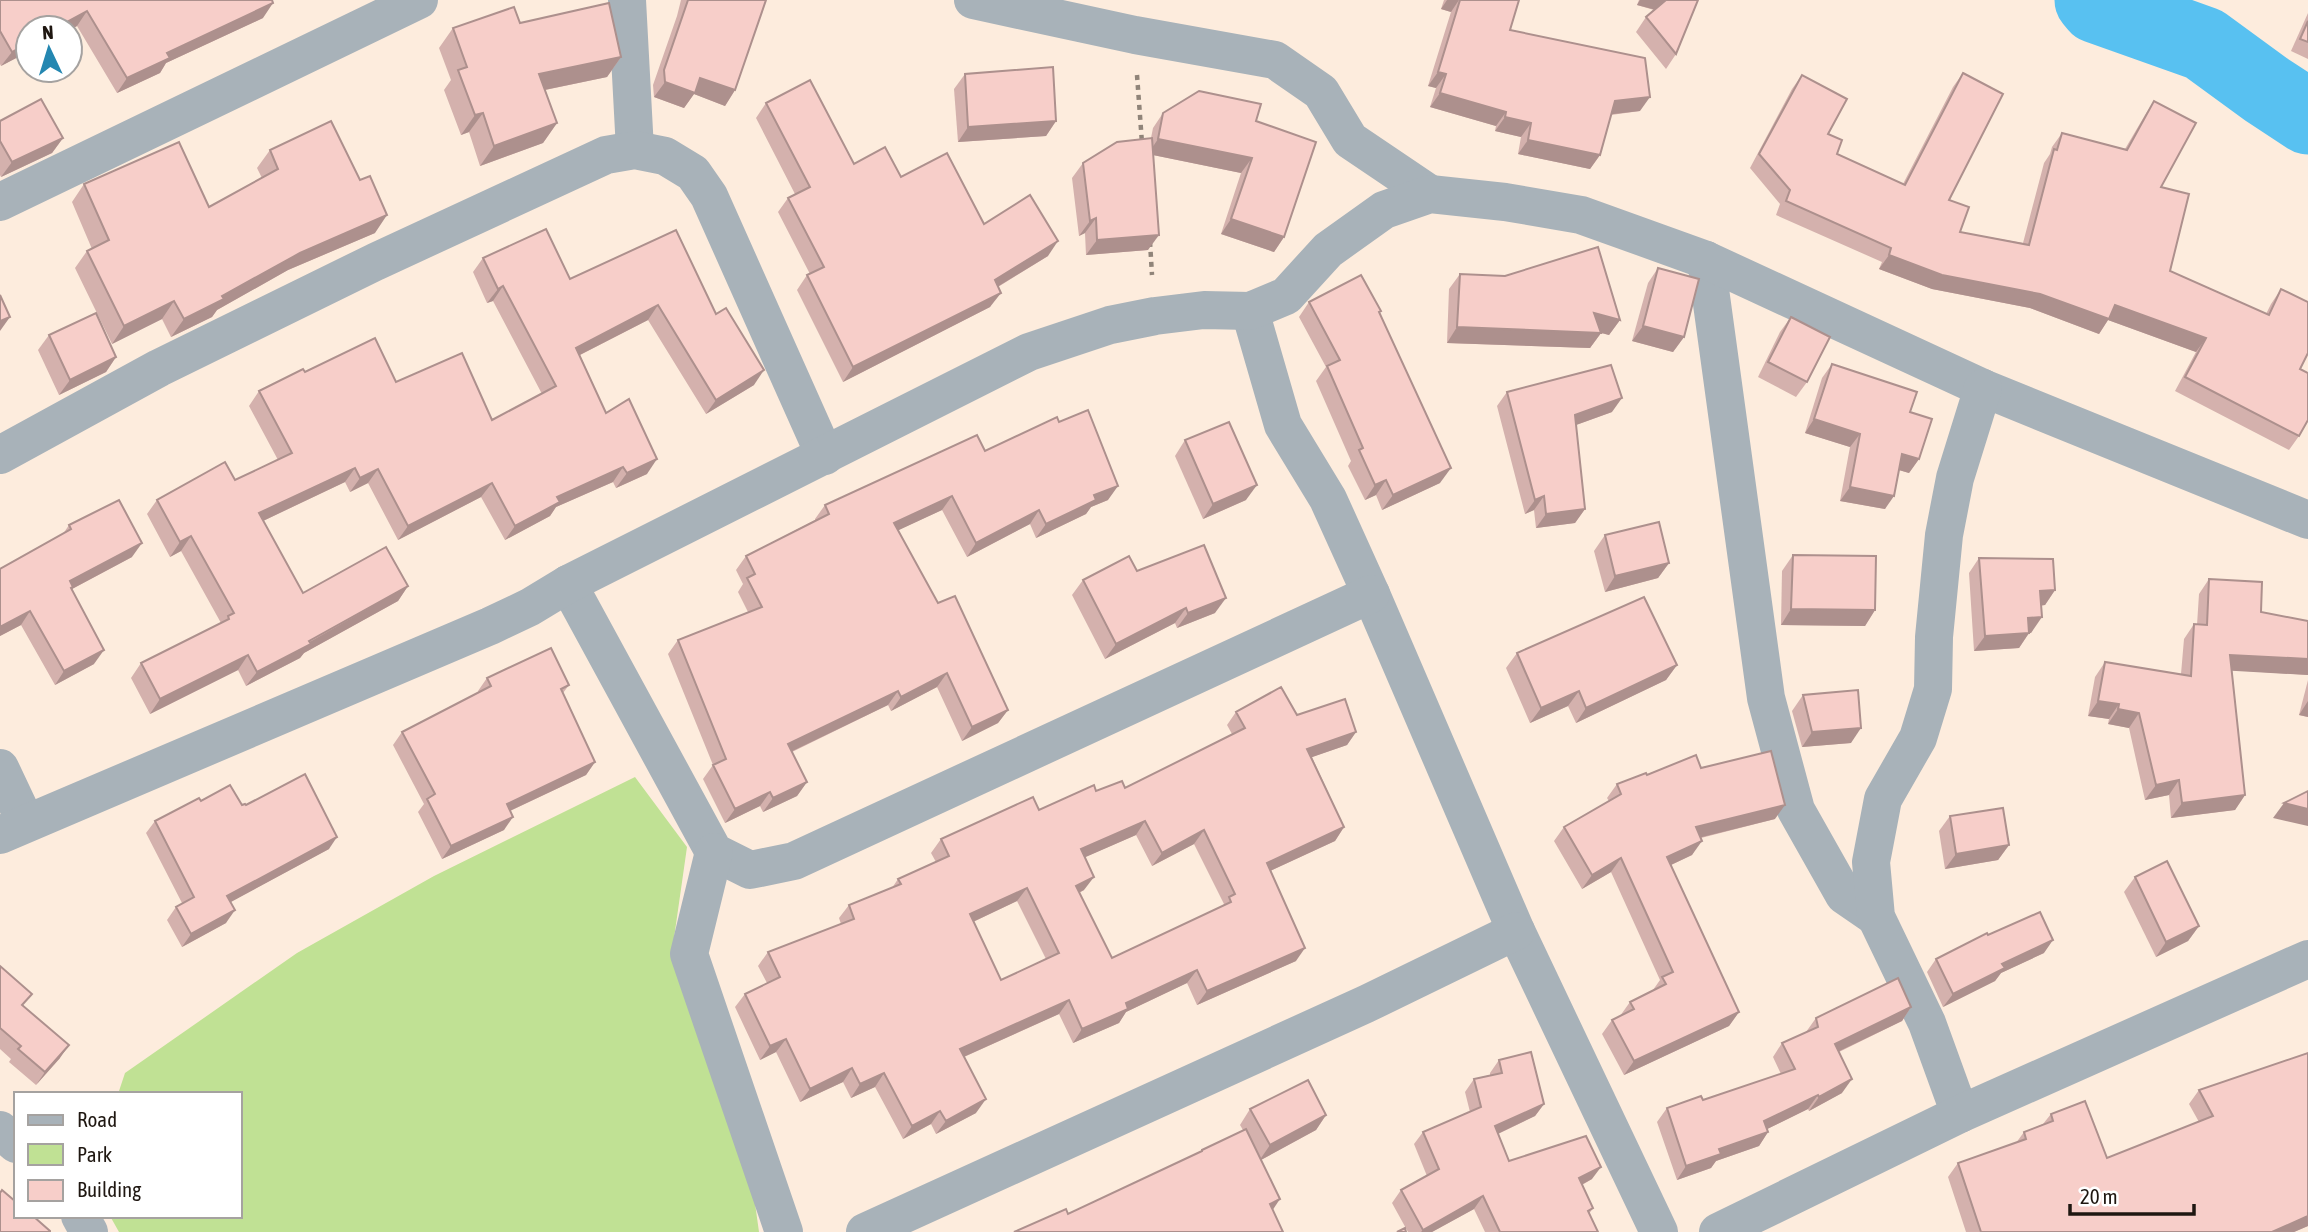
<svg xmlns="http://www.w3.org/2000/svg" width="2308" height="1232" viewBox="0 0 2308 1232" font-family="'Asap Condensed',sans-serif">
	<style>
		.green { fill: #c0e194 }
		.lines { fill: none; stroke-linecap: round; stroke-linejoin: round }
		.river { stroke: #58c1f1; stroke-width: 75 }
		.path { stroke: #908479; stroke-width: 4.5; stroke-dasharray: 5 5; stroke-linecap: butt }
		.minor { stroke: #a8b2b9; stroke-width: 38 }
		.wall { fill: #d4b1ad; fill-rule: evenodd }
		.shaded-wall { fill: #ad908d }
		.building { fill: #f7cec9; stroke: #ad908d; stroke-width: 2; fill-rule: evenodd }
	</style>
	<rect width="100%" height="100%" fill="#fdecdd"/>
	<polygon class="green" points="635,777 687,847 673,945 753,1189 759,1232 119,1232 110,1216 240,1216 240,1094 118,1094 125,1073 297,953 434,876"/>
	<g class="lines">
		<polyline class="river" points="2092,0 2097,6 2204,44 2267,90 2308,117"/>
		<g class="path">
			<polyline points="1137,75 1142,143"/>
			<polyline points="1150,242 1152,275"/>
		</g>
		<g class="minor">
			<polyline points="627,0 635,150"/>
			<polyline points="973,0 1135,35 1275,60 1321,92 1350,140 1430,194"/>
			<polyline points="0,202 419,0"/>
			<polyline points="1706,260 1766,698 1796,810 1844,895 1876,917"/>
			<polyline points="1250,311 1283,425 1328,499 1371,594 1516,931 1659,1232"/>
			<polyline points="0,455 159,368 375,262 606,155 635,150 665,156 693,173 709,196 825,456"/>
			<polyline points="568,584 714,852 750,870 794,861 1371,594"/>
			<polyline points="0,768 26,823"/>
			<polyline points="0,835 490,626 530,607 568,584 1029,352 1110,325 1155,316 1204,310 1250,311 1286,296 1328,250 1384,210 1430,194 1505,202 1581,215 1706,260 1983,388 2308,520"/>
			<polyline points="714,852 689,954 784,1232"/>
			<polyline points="1960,1114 1927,1023 1876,917 1871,862 1883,799 1918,738 1933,689 1934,637 1944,535 1955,478 1983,388"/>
			<polyline points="0,1130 16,1144"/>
			<polyline points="80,1216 89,1232"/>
			<polyline points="865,1232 1366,1004 1516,931"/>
			<polyline points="1718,1232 1960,1114 2308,959"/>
		</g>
	</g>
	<g class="wall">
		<polygon points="0,0 263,18 166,63 160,73 117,93 77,26 70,30 70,28 1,66 0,64"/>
		<polygon points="681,0 766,0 735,90 725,106 694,94 684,108 654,97 653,85 677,16"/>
		<polygon points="1444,0 1519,0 1510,30 1640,111 1611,115 1600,155 1590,169 1518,154 1521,137 1495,131 1496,126 1430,107 1436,88 1428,86 1451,12 1441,9"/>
		<polygon points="1639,0 1698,0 1676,54 1666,69 1636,32 1646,17 1654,10 1637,5"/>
		<polygon points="2308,13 2308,59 2291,51"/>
		<polygon points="520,23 621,57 607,77 545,90 557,123 543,143 480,166 469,132 461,135 444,90 451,80 439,48 453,28"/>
		<polygon points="1963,73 1949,200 1960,232 2023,243 2044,163 2050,154 2052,147 2062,133 2125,149 2145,115 2154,101 2161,187 2170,271 2266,314 2271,304 2281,289 2300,369 2299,436 2289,450 2175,391 2196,352 2108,320 2099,334 2030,308 1932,289 1879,269 1882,262 1776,215 1780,204 1750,168 1792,89 1802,75 1837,154 1903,184 1953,87"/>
		<polygon points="965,74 1056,121 1046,136 958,142 954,89"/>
		<polygon points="766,103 854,164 901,177 984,224 1048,256 998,287 990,307 843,382 797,290 807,275 810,274 778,212 788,198 795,194 756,118"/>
		<polygon points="1163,113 1256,121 1284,237 1274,252 1221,234 1241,173 1153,155 1148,250 1086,255 1085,233 1079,236 1072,178 1083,163 1151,138 1153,128"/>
		<polygon points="0,121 63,138 52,153 1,177 0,175"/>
		<polygon points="270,150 375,233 288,270 217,310 212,317 171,337 162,319 112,344 75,268 87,251 92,249 72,202 84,184 209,207 262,178 257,168"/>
		<polygon points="483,258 716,314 754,385 706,414 648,320 580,355 606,413 647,474 616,488 613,482 556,507 550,516 505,540 481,497 398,540 368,483 350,492 345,482 263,521 303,593 408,586 398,601 304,653 300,658 246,686 238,670 150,714 131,678 141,663 221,623 181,551 170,557 147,514 157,500 235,480 278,460 249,406 259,391 305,372 396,382 492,420 542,394 493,301 487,303 473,272"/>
		<polygon points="1658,268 1684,337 1673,352 1632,341 1648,283"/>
		<polygon points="1460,274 1620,320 1609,335 1601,333 1590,348 1447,343 1449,289"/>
		<polygon points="1309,302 1379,312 1440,483 1382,510 1376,495 1365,500 1348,466 1351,461 1316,381 1326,367 1299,317"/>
		<polygon points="1791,317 1807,382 1796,397 1758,377 1780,332"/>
		<polygon points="49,335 116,357 106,372 59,395 38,350"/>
		<polygon points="1832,364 1919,459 1909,473 1899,470 1885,509 1840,501 1850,447 1805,433 1822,378"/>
		<polygon points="1507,392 1612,412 1576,425 1585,509 1575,523 1536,528 1534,510 1525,514 1497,406"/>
		<polygon points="1059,422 1108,500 1091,507 1086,514 1036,538 1030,524 967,557 942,510 898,530 938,603 1008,710 998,723 962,741 937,687 891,711 888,705 792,752 807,782 797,796 763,812 760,806 725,823 703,779 713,765 668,654 678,640 748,612 738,592 743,584 736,570 746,556 815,520 815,519 825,505 985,451"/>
		<polygon points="1185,440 1246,500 1203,519 1175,456"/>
		<polygon points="69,525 132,557 72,589 94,664 55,685 21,625 0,636 0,569 63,534"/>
		<polygon points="1605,535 1669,563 1658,578 1605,592 1594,551"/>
		<polygon points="1793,555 1875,610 1865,626 1781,625 1782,571"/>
		<polygon points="1979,558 2055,590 2045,605 2041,606 2031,633 2029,633 2019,648 1974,651 1969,573"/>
		<polygon points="1137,571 1215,613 1177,628 1175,623 1105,659 1072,595 1083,580"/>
		<polygon points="2209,579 2261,612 2308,675 2232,670 2245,795 2235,810 2171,818 2169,795 2145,800 2129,728 2108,724 2109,719 2088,716 2095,677 2105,662 2181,674 2184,639 2194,624 2197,625 2199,594"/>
		<polygon points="1517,653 1677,665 1666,680 1576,723 1568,706 1530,723 1506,668"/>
		<polygon points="487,678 569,685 563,693 595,762 586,775 510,811 504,830 442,859 418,812 424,804 393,745 402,732 479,693 478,691"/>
		<polygon points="2308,680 2308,717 2299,715"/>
		<polygon points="1803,695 1851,743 1802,747 1792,711"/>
		<path d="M1236,712L1297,715L1356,732L1347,745L1312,757L1344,827L1335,841L1270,871L1296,961L1197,1005L1187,983L1126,1012L1119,1023L1073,1043L1059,1014L964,1057L976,1113L936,1134L931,1124L903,1139L875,1087L851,1098L843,1082L800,1102L776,1052L760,1060L735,1007L745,994L767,983L758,966L768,952L841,924L839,918L849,905L892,888L898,879L936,862L931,853L941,839L1039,810L1096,791L1125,788L1232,734L1227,725ZM1136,835L1152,866L1194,844L1224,904L1222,907L1112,958L1079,893L1084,890L1085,857ZM1017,901L1046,959L1001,980L973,922Z"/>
		<polygon points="1701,768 1775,819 1701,838 1692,855 1671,865 1739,1012 1729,1026 1624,1075 1602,1034 1612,1020 1620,1016 1630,1002 1653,990 1660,980 1611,872 1582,889 1554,841 1564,827 1609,801 1607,798 1617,784 1647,775"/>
		<polygon points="201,801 246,805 329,849 230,902 226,923 182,947 167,920 176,907 182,903 146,833 155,821"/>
		<polygon points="1950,816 2009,845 1998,860 1945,869 1939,831"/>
		<polygon points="2135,877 2199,926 2188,941 2156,957 2124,892"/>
		<polygon points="1988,935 2044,953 2001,973 1995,981 1943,1007 1927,972 1936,959"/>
		<polygon points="0,966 24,1006 60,1058 36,1085 9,1062 11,1059 0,1049"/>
		<polygon points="1911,1007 1902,1021 1839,1052 1842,1093 1809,1111 1808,1109 1767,1129 1768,1132 1759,1146 1716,1161 1711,1168 1677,1180 1657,1122 1667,1108 1703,1100 1781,1074 1773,1057 1782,1043 1806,1032 1816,1018"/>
		<polygon points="2308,1053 2308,1226 2294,1232 1966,1232 1948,1177 1958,1163 2016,1143 2024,1132 2043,1124 2051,1114 2107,1158 2199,1122 2189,1104 2199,1090"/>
		<polygon points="1499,1060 1544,1104 1535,1116 1498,1134 1509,1161 1592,1179 1582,1185 1593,1208 1589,1214 1598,1232 1485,1232 1474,1209 1432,1232 1408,1232 1392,1203 1401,1190 1427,1176 1414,1144 1423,1132 1470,1112 1465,1092 1474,1079 1490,1075 1490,1073"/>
		<polygon points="1250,1109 1326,1115 1316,1130 1261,1160 1273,1209 1068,1214 1200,1153 1202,1150 1243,1130 1240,1125"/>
	</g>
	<g class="shaded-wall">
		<polygon points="1447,0 1459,0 1451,12 1441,9"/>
		<polygon points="1640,0 1668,0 1660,11 1637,5"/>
		<polygon points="273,3 263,18 166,63 160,73 117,93 127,78 167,53"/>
		<polygon points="87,11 77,26 70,30 70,28 56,28"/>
		<polygon points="28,43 28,52 1,66 12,52"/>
		<polygon points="621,57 607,77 525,94 539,74"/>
		<polygon points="1438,72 1446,74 1436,88 1428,86"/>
		<polygon points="700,78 735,90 725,106 694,94 684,108 654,97 665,82"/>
		<polygon points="1440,93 1506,112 1496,126 1430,107"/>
		<polygon points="1650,97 1640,111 1605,115 1615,101"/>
		<polygon points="483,113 469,132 461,135 475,115"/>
		<polygon points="1505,117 1531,123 1521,137 1495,131"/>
		<polygon points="1056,121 1046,136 958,142 968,127"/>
		<polygon points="557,123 543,143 480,166 494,146"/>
		<polygon points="63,138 52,153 1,177 12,162"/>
		<polygon points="1158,139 1252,158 1241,173 1148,154"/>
		<polygon points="1528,140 1600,155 1590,169 1518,154"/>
		<polygon points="387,215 375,233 288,270 217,310 212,317 171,337 184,319 222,296 300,253"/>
		<polygon points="1096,218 1085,233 1079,236 1090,221"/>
		<polygon points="1231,219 1284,237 1274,252 1221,234"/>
		<polygon points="1159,235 1148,250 1086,255 1097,240"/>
		<polygon points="1058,241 1048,256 984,295 995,280"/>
		<polygon points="1889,255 2115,305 2206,338 2196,352 2108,320 2099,334 2030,308 1932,289 1879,269"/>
		<polygon points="503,286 493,301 487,303 498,289"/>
		<polygon points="1001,293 990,307 843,382 853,367"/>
		<polygon points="174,301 162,319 112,344 124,326"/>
		<polygon points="658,305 648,320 566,362 576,348"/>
		<polygon points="1594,313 1620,320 1609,335 1584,328"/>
		<polygon points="10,317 0,331 0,321"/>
		<polygon points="1643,326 1684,337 1673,352 1632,341"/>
		<polygon points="1457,327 1601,333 1590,348 1447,343"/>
		<polygon points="116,357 106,372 59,395 70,380"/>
		<polygon points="764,370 754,385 706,414 716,400"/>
		<polygon points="1622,398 1612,412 1565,429 1575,415"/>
		<polygon points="1814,419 1860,434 1850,447 1805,433"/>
		<polygon points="1902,454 1919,459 1909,473 1892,468"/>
		<polygon points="657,459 647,474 616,488 627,473"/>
		<polygon points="623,467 613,482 556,507 550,516 505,540 515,526 557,497"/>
		<polygon points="355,468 345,482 248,528 259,513"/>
		<polygon points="1451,468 1440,483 1382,510 1393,495"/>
		<polygon points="378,469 368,483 350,492 360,478"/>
		<polygon points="1386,480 1376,495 1365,500 1375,485"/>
		<polygon points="492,483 481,497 398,540 408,526"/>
		<polygon points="1257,485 1246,500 1203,519 1213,504"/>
		<polygon points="1118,486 1108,500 1091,507 1086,514 1036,538 1046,524 1094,495"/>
		<polygon points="1850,487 1894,496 1885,509 1840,501"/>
		<polygon points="952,496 942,510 884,537 894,523"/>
		<polygon points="1544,496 1534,510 1525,514 1535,500"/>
		<polygon points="1585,509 1575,523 1536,528 1546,514"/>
		<polygon points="1039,510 1030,524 967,557 976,543"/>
		<polygon points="191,536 181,551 170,557 180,542"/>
		<polygon points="142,543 132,557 72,589 70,581"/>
		<polygon points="1669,563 1658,578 1605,592 1615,576"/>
		<polygon points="408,586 398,601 304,653 300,658 246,686 257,672"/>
		<polygon points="2055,590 2045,605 2029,606 2040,591"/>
		<polygon points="1226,598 1215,613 1177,628 1188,613"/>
		<polygon points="1186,608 1175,623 1105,659 1116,644"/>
		<polygon points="1791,609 1875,610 1865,626 1781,625"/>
		<polygon points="30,611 21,625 0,636 0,627"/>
		<polygon points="2042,617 2031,633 2018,634 2028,618"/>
		<polygon points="2029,633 2019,648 1974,651 1985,636"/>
		<polygon points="104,650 94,664 55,685 64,671"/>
		<polygon points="248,655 238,670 150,714 160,699"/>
		<polygon points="2230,655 2308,659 2308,675 2219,670"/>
		<polygon points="1677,665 1666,680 1576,723 1586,708"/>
		<polygon points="947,673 937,687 891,711 901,697"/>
		<polygon points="898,691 888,705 778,758 788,744"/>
		<polygon points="1579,691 1568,706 1530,723 1541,708"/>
		<polygon points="2098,701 2119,704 2109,719 2088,716"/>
		<polygon points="2308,701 2308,717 2299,715"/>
		<polygon points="2118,709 2139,713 2129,728 2108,724"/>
		<polygon points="1008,710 998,723 962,741 972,727"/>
		<polygon points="1861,728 1851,743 1802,747 1812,732"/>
		<polygon points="1356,732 1347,745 1298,762 1307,749"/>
		<polygon points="595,762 586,775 497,817 507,804"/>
		<polygon points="2179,780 2169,795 2145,800 2156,785"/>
		<polygon points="807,782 797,796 763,812 773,798"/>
		<polygon points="770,792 760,806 725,823 735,809"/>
		<polygon points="2245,795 2235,810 2171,818 2182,803"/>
		<polygon points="2284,803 2308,809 2308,826 2273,818"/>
		<polygon points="1785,805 1775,819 1686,841 1696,827"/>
		<polygon points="513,817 504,830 442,859 451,846"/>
		<polygon points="1145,821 1136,835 1072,863 1081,849"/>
		<polygon points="1344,827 1335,841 1257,877 1267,863"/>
		<polygon points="1204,830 1194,844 1152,866 1162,853"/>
		<polygon points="337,837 329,849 218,909 227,896"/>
		<polygon points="1702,841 1692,855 1658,871 1667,857"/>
		<polygon points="2009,845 1998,860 1945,869 1956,854"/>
		<polygon points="1621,858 1611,872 1582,889 1592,875"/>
		<polygon points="1094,877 1084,890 1066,899 1076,886"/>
		<polygon points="1027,888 1017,901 960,928 970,914"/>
		<polygon points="235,910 226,923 182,947 191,934"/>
		<polygon points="2199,926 2188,941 2156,957 2166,942"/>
		<polygon points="2053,940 2044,953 2001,973 1995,981 1943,1007 1953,994 2002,964"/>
		<polygon points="1305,948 1296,961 1197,1005 1207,991"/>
		<polygon points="1197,970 1187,983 1126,1012 1119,1023 1073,1043 1082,1029 1126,1003"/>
		<polygon points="1069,1000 1059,1014 950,1063 960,1049"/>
		<polygon points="1911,1007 1902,1021 1825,1058 1835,1044"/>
		<polygon points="1739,1012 1729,1026 1624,1075 1634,1061"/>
		<polygon points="786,1039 776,1052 760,1060 770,1046"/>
		<polygon points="69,1045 60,1058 36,1085 45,1072"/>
		<polygon points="852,1068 843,1082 800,1102 810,1089"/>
		<polygon points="884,1073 875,1087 851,1098 860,1084"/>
		<polygon points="1852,1079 1842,1093 1809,1111 1819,1097"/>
		<polygon points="1818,1095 1808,1109 1755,1135 1764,1121"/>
		<polygon points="986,1099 976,1113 936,1134 946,1121"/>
		<polygon points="1544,1104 1535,1116 1487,1139 1495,1126"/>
		<polygon points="940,1111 931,1124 903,1139 912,1126"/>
		<polygon points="1326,1115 1316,1130 1259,1161 1270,1145"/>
		<polygon points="1768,1132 1759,1146 1716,1161 1711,1168 1677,1180 1686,1166 1719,1149"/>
		<polygon points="1601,1167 1592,1179 1570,1191 1579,1178"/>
		<polygon points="1483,1196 1474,1209 1432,1232 1421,1232 1423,1230"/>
		<polygon points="1280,1199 1270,1214 1270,1204"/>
		<polygon points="2308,1216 2308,1226 2294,1232 2272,1232"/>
	</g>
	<g class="building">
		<polygon points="0,0 272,0 273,3 167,53 170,58 127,78 87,11 56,28 28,28 28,43 12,52 0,31"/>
		<polygon points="688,0 766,0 735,90 700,78 695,93 665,82 664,70"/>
		<polygon points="1460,0 1519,0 1510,30 1645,58 1650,97 1615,101 1600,155 1528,140 1531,123 1505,117 1506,112 1440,93 1446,74 1438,72"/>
		<polygon points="1666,0 1698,0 1676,54 1646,17"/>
		<polygon points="609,3 621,57 539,74 557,123 494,146 483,113 475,115 458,70 467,67 453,28 514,7 520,23"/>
		<polygon points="2308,21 2308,42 2300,39"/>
		<polygon points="1053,67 1056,121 968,127 965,74"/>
		<polygon points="1963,73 2003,94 1949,200 1969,207 1960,232 2029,245 2054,149 2057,150 2062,133 2127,150 2154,101 2196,123 2161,187 2189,194 2170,271 2269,315 2281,289 2308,302 2308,353 2300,369 2308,373 2308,420 2299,436 2185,377 2206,338 2115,305 2109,319 2040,294 1942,275 1889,255 1891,248 1786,201 1790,190 1759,154 1802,75 1847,99 1828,134 1842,140 1837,154 1905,185"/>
		<polygon points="810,80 854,164 885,147 901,177 947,153 984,224 1030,195 1058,241 995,280 1001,293 853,367 807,275 824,267 788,198 810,187 766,103"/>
		<polygon points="1199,91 1261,104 1256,121 1316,142 1284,237 1231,219 1252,158 1158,139 1163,113"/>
		<polygon points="41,99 63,138 12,162 0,141 0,121"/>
		<polygon points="331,121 360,180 370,176 387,215 300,253 222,296 224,299 184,319 174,301 124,326 87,251 109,240 84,184 179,142 209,207 278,169 270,150"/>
		<polygon points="1152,138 1159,235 1097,240 1096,218 1090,221 1083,163 1117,142"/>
		<polygon points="546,229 570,279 676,230 716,314 726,308 764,370 716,400 658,305 576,348 606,413 629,399 657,459 627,473 623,467 557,497 560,502 515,526 492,483 408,526 378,469 360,478 355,468 259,513 303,593 386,547 408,586 309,641 311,644 257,672 248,655 160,699 141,663 229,619 228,616 234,613 191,536 180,542 157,500 225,462 235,480 292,453 259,391 303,369 305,372 375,338 396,382 462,353 492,420 556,386 503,286 498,289 483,258"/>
		<polygon points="1598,247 1620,320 1594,313 1601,333 1457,327 1460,274 1505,276"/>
		<polygon points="1658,268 1699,279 1684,337 1643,326"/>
		<polygon points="1361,275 1381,311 1379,312 1451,468 1393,495 1386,480 1375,485 1359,450 1363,448 1327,366 1340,360 1309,302"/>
		<polygon points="0,295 10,317 0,321"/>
		<polygon points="96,313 116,357 70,380 49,335"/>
		<polygon points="1791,317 1830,337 1807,382 1768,362"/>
		<polygon points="1832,364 1917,392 1910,412 1932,419 1919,459 1902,454 1894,496 1850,487 1860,434 1814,419"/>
		<polygon points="1611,365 1622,398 1575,415 1585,509 1546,514 1544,496 1535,500 1507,392"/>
		<polygon points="1088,410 1118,486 1094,495 1096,500 1046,524 1039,510 976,543 952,496 894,523 938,603 955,596 1008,710 972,727 947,673 901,697 898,691 788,744 807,782 773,798 770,792 735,809 713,765 726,759 678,640 762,607 747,578 755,574 746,556 829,514 825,505 977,435 985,451 1057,417 1059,422"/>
		<polygon points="1229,422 1257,485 1213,504 1185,440"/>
		<polygon points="119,500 142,543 70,581 73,587 71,588 104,650 64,671 30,611 0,627 0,569 71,529 69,525"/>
		<polygon points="1659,522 1669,563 1615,576 1605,535"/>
		<polygon points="1204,545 1226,598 1188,613 1186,608 1116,644 1083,580 1129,556 1137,571"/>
		<polygon points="1793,555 1876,556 1875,610 1791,609"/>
		<polygon points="1979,558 2053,559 2055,590 2040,591 2042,617 2028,618 2029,633 1985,636"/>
		<polygon points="2209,579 2262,582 2261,612 2308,621 2308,659 2230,655 2245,795 2182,803 2179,780 2156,785 2139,713 2118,709 2119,704 2098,701 2105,662 2191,676 2194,624 2207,625"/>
		<polygon points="1644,597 1677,665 1586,708 1579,691 1541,708 1517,653"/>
		<polygon points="551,648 569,685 561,689 595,762 507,804 513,817 451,846 427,799 435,794 402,732 491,686 487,678"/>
		<path d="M1281,687L1297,715L1345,699L1356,732L1307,749L1344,827L1267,863L1305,948L1207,991L1197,970L1126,1003L1128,1009L1082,1029L1069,1000L960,1049L986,1099L946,1121L940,1111L912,1126L884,1073L860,1084L852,1068L810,1089L786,1039L770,1046L745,994L780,977L768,952L854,919L849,905L901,884L898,879L949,856L941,839L1033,797L1039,810L1094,785L1096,791L1122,781L1125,788L1245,728L1236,712ZM1145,821L1162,853L1204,830L1235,894L1229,897L1231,902L1112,958L1076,886L1094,877L1081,849ZM1027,888L1059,953L1001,980L970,914Z"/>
		<polygon points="1858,690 1861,728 1812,732 1803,695"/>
		<polygon points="1771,751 1785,805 1696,827 1702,841 1667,857 1739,1012 1634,1061 1612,1020 1634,1009 1630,1002 1666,984 1662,977 1673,972 1621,858 1592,875 1564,827 1621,794 1617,784 1646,773 1647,775 1696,755 1701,768"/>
		<polygon points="305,774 337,837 227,896 235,910 191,934 176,907 194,897 155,821 199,798 201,801 230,785 242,805 245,804 246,805"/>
		<polygon points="2308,791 2308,809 2284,803"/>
		<polygon points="2003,808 2009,845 1956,854 1950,816"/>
		<polygon points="2167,861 2199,926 2166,942 2135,877"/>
		<polygon points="2040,912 2053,940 2002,964 2005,968 1953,994 1936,959 1987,933 1988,935"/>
		<polygon points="0,966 32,994 22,1005 69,1045 45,1072 18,1049 21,1046 0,1028"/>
		<polygon points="1898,978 1911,1007 1835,1044 1852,1079 1819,1097 1818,1095 1764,1121 1768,1132 1719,1149 1721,1154 1686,1166 1667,1108 1701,1096 1703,1100 1795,1069 1782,1043 1818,1027 1816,1018"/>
		<polygon points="1531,1052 1544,1104 1495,1126 1509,1161 1586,1136 1601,1167 1579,1178 1593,1208 1588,1211 1598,1232 1500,1232 1483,1196 1423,1230 1401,1190 1439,1169 1423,1132 1481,1107 1474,1079 1502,1073 1499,1060"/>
		<polygon points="2308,1053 2308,1216 2272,1232 1981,1232 1958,1163 2026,1139 2024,1132 2053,1121 2051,1114 2085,1101 2107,1158 2213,1116 2199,1090"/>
		<polygon points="1308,1080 1326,1115 1270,1145 1250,1109"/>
		<polygon points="1246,1129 1280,1199 1270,1204 1283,1232 1014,1232 1066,1209 1068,1214 1202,1151 1202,1150"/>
		<polygon points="2,1190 16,1202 16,1216 33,1216 50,1231 50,1232 0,1232 0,1193"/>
		<polygon points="1405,1228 1406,1232 1397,1232"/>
	</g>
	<rect x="14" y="1092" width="228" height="126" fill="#ffffff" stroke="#a5a2a0" stroke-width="2"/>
	<rect x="28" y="1115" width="35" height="10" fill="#a8b2b9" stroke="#a5a2a0" stroke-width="2"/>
	<text x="77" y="1127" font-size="21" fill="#1f1711">Road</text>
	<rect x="28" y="1144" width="35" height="21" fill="#c0e194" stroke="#a5a2a0" stroke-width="2"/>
	<text x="77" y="1162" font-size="21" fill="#1f1711">Park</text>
	<rect x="28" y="1180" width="35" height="21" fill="#f7cec9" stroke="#a5a2a0" stroke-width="2"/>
	<text x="77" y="1197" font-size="21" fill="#1f1711">Building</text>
	<g transform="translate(49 49) rotate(356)"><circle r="33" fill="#ffffff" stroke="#a5a2a0" stroke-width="2"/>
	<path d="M0-5L12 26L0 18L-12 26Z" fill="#2487b1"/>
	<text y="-10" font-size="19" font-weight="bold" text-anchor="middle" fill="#1f1711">N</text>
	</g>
	<path d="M2070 1204v10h124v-10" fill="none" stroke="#1f1711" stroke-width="3.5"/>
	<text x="2080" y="1204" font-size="21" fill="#1f1711" stroke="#ffffff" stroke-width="5" paint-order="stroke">20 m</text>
</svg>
